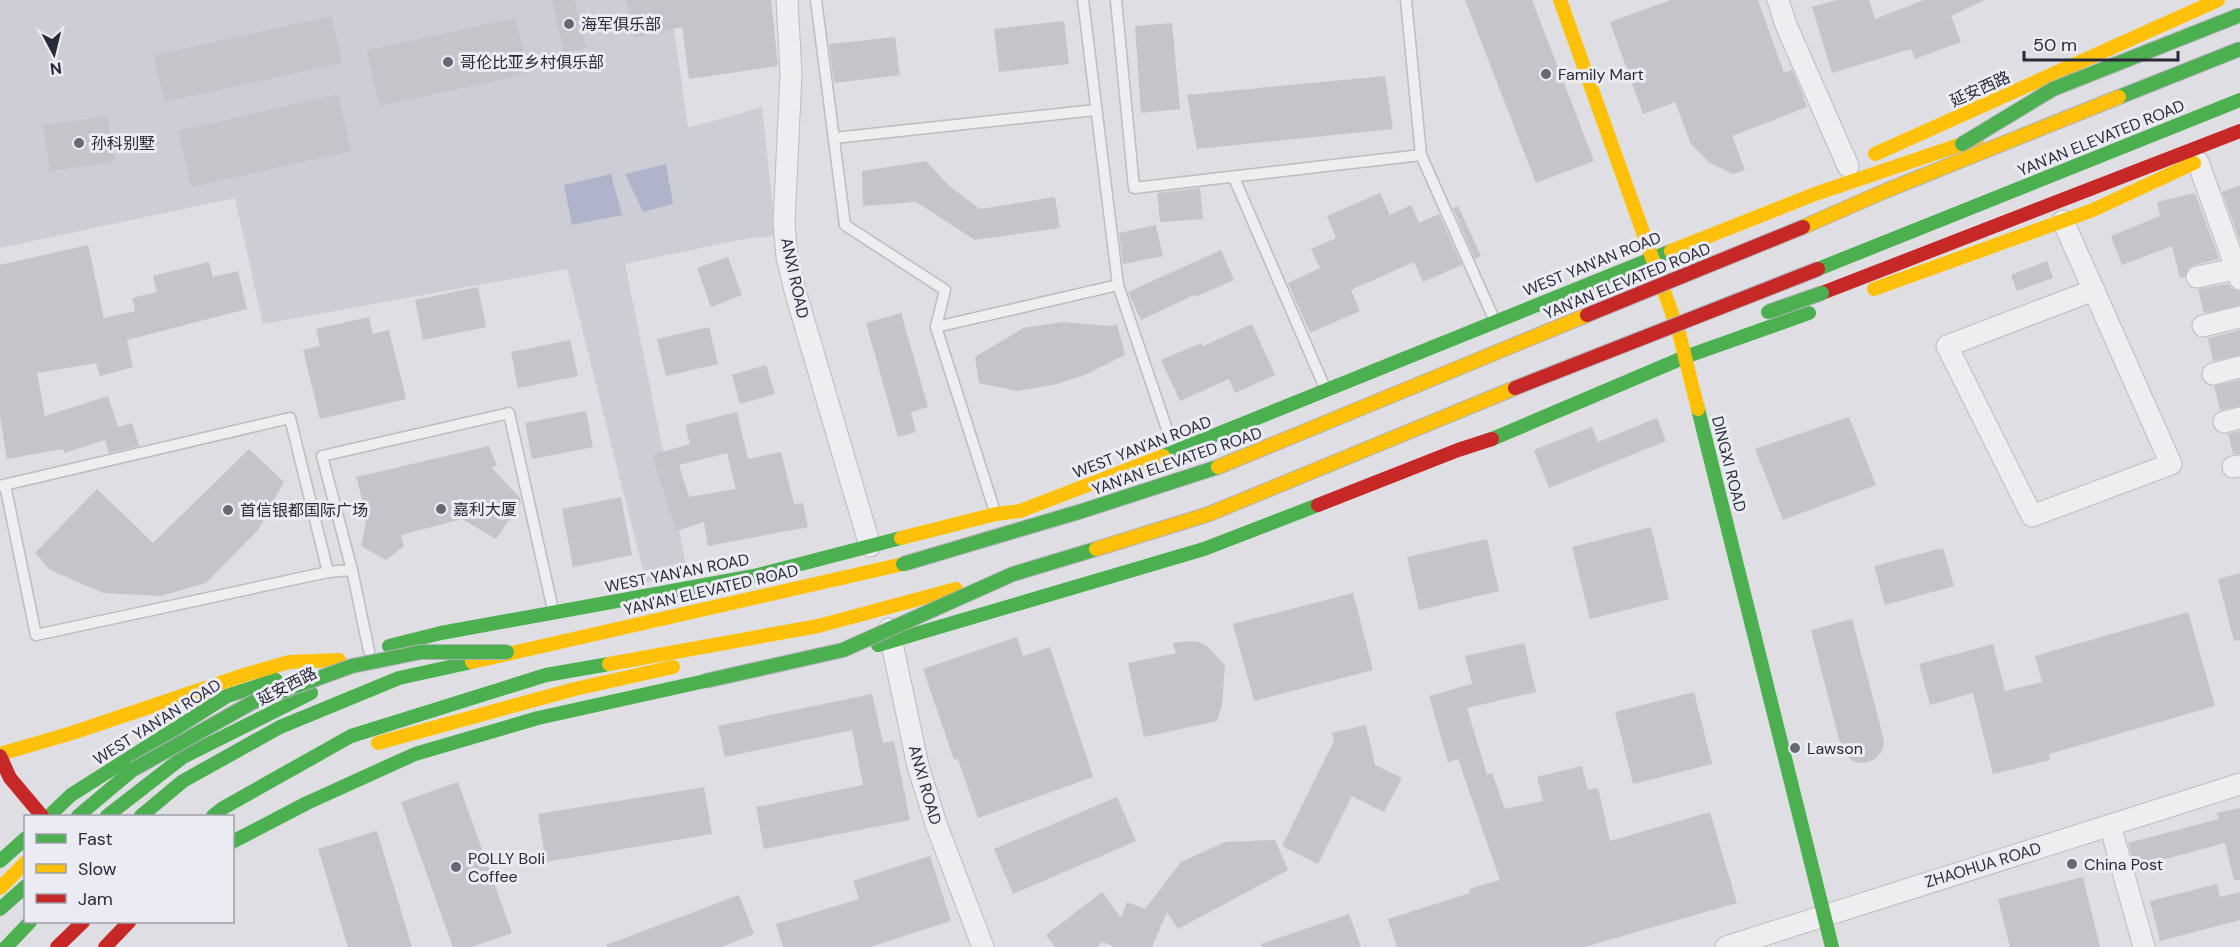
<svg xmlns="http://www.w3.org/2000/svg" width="2240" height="947" viewBox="0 0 2240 947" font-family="'DM Sans','Noto Sans SC',sans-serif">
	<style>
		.built { fill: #cdcdd5 }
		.water { fill: #afb4cb }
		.building { fill: #c4c5ca; fill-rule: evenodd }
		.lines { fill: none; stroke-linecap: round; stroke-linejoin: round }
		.lane-casing { stroke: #bcbcc1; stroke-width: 13 }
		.street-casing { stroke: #bcbcc1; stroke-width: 23 }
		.lane { stroke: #eeeef0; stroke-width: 10 }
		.street { stroke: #eeeef0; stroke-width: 21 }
		.fast { stroke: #4caf50; stroke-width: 14 }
		.slow { stroke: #ffc107; stroke-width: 14 }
		.jam { stroke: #c62828; stroke-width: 14 }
		.fast-bridge-casing { stroke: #b1b1b7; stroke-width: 16; stroke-linecap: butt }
		.slow-bridge-casing { stroke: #b1b1b7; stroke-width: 16; stroke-linecap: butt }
		.jam-bridge-casing { stroke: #b1b1b7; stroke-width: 16; stroke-linecap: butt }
		.fast-bridge { stroke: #4caf50; stroke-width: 14 }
		.slow-bridge { stroke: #ffc107; stroke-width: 14 }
		.jam-bridge { stroke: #c62828; stroke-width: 14 }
		.poi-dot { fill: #686874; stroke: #ebecf3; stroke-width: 2 }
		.labels { text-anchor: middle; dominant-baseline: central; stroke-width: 6; stroke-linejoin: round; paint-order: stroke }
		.poi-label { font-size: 16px; fill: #282939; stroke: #ebecf3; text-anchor: start }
		.street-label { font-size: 16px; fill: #282939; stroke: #ebecf3 }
	</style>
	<rect width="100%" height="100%" fill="#dedee3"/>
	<polygon class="built" points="0,0 670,0 688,128 762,107 776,236 743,239 625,264 688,574 646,582 567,269 263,324 235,198 0,248"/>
	<g class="water">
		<polygon points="666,164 673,204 643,212 625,174"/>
		<polygon points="611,174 622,215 572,225 564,185"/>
	</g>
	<g class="building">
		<polygon points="552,0 575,0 586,48 564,53"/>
		<polygon points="626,0 771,0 778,66 689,79 682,27 634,38"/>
		<polygon points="1465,0 1532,0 1594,161 1536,183"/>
		<polygon points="1671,0 1758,0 1784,73 1792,70 1801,90 1807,107 1732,136 1745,170 1733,174 1710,163 1691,144 1675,102 1643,114 1610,22"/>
		<polygon points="1837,0 1869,0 1875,19 1924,0 1985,0 1951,16 1961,42 1915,59 1911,49 1832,73 1812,7"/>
		<polygon points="332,16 342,63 164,102 154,55"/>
		<polygon points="516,18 528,74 379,106 367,50"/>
		<polygon points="1064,21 1069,64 999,72 994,29"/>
		<polygon points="1172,23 1180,109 1141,113 1135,26"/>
		<polygon points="895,37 900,75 834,83 829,44"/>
		<polygon points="1385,76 1393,129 1197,149 1187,95"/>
		<polygon points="338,94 351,151 191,187 178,131"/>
		<polygon points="108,116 115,162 50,171 43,125"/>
		<polygon points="926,161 949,186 980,209 1055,197 1060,228 975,240 916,202 863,206 862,171"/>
		<polygon points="2240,185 2240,241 2222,192"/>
		<polygon points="1200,188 1203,219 1160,222 1157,193"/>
		<polygon points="1380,193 1390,215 1411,205 1419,223 1439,214 1462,265 1423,282 1414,262 1351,290 1360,311 1310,333 1288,283 1320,268 1311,249 1336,238 1327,216"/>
		<polygon points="2195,193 2219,259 2194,265 2188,268 2185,277 2180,278 2172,246 2122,265 2111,236 2160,216 2157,202"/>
		<polygon points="1458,206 1481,256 1475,259 1453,208"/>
		<polygon points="1156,225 1163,256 1123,264 1119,233"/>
		<polygon points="88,245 104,318 135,311 132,298 157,292 153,276 209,262 213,277 238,271 247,309 127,340 133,367 100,376 96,363 37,373 45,416 108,396 118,427 132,423 139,446 109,453 105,440 64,453 63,449 7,459 0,417 0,265"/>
		<polygon points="1221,250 1234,280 1195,297 1194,295 1141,320 1128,292"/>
		<polygon points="728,257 742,295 711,307 697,268"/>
		<polygon points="2047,261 2053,278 2017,291 2011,275"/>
		<polygon points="2228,284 2232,289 2240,291 2240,305 2204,313 2198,289"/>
		<polygon points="478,287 486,327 423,340 415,300"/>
		<polygon points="901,313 928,407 911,412 916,432 898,437 866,323"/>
		<polygon points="369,317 373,334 389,330 406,399 320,419 303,350 320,346 316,329"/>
		<polygon points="1062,322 1110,326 1117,324 1125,355 1085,375 1057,384 1017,391 979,383 975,357 1023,328"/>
		<polygon points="1252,324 1275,375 1235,393 1229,379 1180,401 1161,360 1201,343 1203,346"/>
		<polygon points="709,327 718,364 666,376 657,339"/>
		<polygon points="2240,330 2240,355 2213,361 2208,338"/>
		<polygon points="570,340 578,376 518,388 511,352"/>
		<polygon points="766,365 775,394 740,404 732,375"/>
		<polygon points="2240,380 2240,406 2220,410 2214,386"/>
		<polygon points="586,411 593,447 532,459 525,423"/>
		<path d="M737,412L748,459L781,452L794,504L803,503L808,527L708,546L704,522L676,531L652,455L690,444L685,425ZM727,453L736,489L689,497L679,465Z"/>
		<polygon points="1849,417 1876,485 1783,520 1755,449"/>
		<polygon points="1657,418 1666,441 1549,488 1534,450 1592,427 1598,442"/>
		<polygon points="2240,431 2240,454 2233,454 2228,434"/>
		<polygon points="489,446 497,466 491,467 520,498 521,503 496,539 462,519 401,535 404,546 386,560 361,546 367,517 356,477"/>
		<polygon points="249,449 284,482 258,530 206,583 161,596 103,593 50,570 35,553 97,489 153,543"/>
		<polygon points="621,497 632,555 573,567 562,509"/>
		<polygon points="1651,527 1669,599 1590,619 1572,547"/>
		<polygon points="1487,539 1499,591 1419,610 1407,557"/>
		<polygon points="1943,548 1954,586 1885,605 1874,566"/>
		<polygon points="2240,573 2240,640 2234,641 2218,579"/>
		<polygon points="1353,593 1373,670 1254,701 1233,624"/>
		<polygon points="2188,612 2215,706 2049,754 2050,760 1993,774 1973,693 1930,705 1919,664 1993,644 2005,691 2042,682 2035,656"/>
		<polygon points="1852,619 1883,736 1884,744 1881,752 1875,759 1868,762 1859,763 1851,760 1845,754 1841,747 1811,630"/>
		<polygon points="1017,637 1023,656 1050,647 1093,777 978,818 958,759 954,760 923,669"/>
		<polygon points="1189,641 1199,642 1208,647 1225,665 1222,705 1217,721 1144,737 1128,663 1176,653 1173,643"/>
		<polygon points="1524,643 1536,692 1467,708 1487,775 1492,773 1505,809 1543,801 1537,777 1582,766 1588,790 1598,788 1610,841 1710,812 1737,903 1584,947 1397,947 1388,919 1470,893 1469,889 1500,880 1458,759 1448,762 1429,696 1472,684 1465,656"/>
		<polygon points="1694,692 1712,764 1633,784 1615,712"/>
		<polygon points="872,694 883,743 894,741 910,820 764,849 756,807 863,785 852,730 725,757 718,726"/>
		<polygon points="1366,725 1375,765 1402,778 1384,812 1352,796 1318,864 1282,846 1334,741 1332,733"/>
		<polygon points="458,782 512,933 471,947 453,947 401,802"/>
		<polygon points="704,787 712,834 546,862 538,814"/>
		<polygon points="1117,797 1136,841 1013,894 994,849"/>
		<polygon points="2240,808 2240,880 2234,880 2225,843 2135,867 2128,843 2219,819 2217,813"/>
		<polygon points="377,831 412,947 348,947 318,849"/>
		<polygon points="1275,840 1288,870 1178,929 1167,912 1152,947 1115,947 1103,942 1097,947 1055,947 1046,935 1102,892 1121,918 1127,902 1145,909 1181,862 1225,842"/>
		<polygon points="930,856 951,921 870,947 783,947 776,924 859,899 853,881"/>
		<polygon points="2083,877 2100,947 2010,947 1998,899"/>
		<polygon points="2217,884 2220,897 2240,892 2240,920 2160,941 2150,901"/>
		<polygon points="739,895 754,934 721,947 607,947 606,945"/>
		<polygon points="1349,914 1361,947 1262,947 1261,944"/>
	</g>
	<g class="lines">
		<g class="lane-casing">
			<g id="lane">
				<polyline points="816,0 845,225 945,290 936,327 995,512"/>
				<polyline points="1083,0 1118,285 1173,447"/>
				<polyline points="1116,0 1134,188 1421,155 1406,0"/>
				<polyline points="834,138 1096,110"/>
				<polyline points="1421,155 1494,319"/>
				<polyline points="1234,178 1325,388"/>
				<polyline points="936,327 1118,285"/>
				<polyline points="5,485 36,635 328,572 352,570"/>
				<polyline points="0,486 290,418 328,572"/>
				<polyline points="369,651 352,570 322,456 509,413 553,610"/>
			</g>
		</g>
		<g class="street-casing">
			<g id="street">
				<polyline points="787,0 791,74 784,223 787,257 796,294 870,546"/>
				<polyline points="1778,0 1786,25 1848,166"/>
				<polyline points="2198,162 2240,279"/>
				<polyline points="2063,221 2171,464 2032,516 1947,346 2094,290"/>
				<polyline points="2197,277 2240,268"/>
				<polyline points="2203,326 2240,317"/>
				<polyline points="2213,374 2240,367"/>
				<polyline points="2224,422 2240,418"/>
				<polyline points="2233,467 2240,466"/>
				<polyline points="889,629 918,766 936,824 983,947"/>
				<polyline points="2110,825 2144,947"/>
				<polyline points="1726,947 2240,784"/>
			</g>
		</g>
		<use href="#lane" class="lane"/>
		<use href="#street" class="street"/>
		<g class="fast">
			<polyline points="1818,269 2240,100"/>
			<polyline points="1698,409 1832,947"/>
			<polyline points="1492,439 1685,357 1809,313"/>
			<polyline points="1163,456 1671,251"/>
			<polyline points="878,645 1204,549 1318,505"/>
			<polyline points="389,646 441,633 754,576 901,538"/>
			<polyline points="49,816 71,795 227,696 276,680"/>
			<polyline points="78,816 134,769"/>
			<polyline points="107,816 183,757 311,693"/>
			<polyline points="141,816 183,781 280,727 399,678 472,662"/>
			<polyline points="213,816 223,808 351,736 546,675 609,664"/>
			<polyline points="232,842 307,803 415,754 538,718 705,681"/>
			<polyline points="0,861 26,838"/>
			<polyline points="0,909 26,886"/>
			<polyline points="6,947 30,922"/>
		</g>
		<g class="slow">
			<polyline points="1560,0 1679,333 1698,409"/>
			<polyline points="1875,154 2218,0"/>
			<polyline points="1671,251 1815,194 1977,139"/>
			<polyline points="1874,289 2093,210 2194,163"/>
			<polyline points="901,538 996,514 1020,511 1163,456"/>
			<polyline points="472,662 903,564"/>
			<polyline points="609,664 818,626 956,589"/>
			<polyline points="378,743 575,689 673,667"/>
			<polyline points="0,754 72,733 244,675 289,662 339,660"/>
			<polyline points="0,888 26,862"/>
		</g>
		<g class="jam">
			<polyline points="1822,293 2240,131"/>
			<polyline points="1318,505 1458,450 1492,439"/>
			<polyline points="0,756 10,778 42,816"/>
			<polyline points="57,947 83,922"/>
			<polyline points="105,947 129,922"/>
		</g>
		<g class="fast-bridge-casing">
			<g id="fast-bridge">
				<polyline points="2119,97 2240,49"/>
				<polyline points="1962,144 2053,89 2240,15"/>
				<polyline points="1768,312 1822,293"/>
				<polyline points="903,564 1082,511 1218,467"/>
				<polyline points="705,681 843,650 1013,574 1096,549"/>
				<polyline points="134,769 253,702 352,666 421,652 507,652"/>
			</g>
		</g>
		<g class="slow-bridge-casing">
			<g id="slow-bridge">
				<polyline points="1803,227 1885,191 2119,97"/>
				<polyline points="1218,467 1587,315"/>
				<polyline points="1096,549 1209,514 1515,388"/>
			</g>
		</g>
		<g class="jam-bridge-casing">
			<g id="jam-bridge">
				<polyline points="1587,315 1803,227"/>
				<polyline points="1515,388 1818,269"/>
			</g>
		</g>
		<use href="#fast-bridge" class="fast-bridge"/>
		<use href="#slow-bridge" class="slow-bridge"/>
		<use href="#jam-bridge" class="jam-bridge"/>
	</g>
	<g class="poi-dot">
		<circle cx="569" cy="24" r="6"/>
		<circle cx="448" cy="62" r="6"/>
		<circle cx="1546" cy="74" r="6"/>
		<circle cx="79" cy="143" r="6"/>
		<circle cx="441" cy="509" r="6"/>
		<circle cx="228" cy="510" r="6"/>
		<circle cx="1795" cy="748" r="6"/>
		<circle cx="2072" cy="864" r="6"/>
		<circle cx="456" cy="867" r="6"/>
	</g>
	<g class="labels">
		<g class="poi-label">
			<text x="581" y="24">海军俱乐部</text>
			<text x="460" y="62">哥伦比亚乡村俱乐部</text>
			<text x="1558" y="74">Family Mart</text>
			<text x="91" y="143">孙科别墅</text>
			<text x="453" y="509">嘉利大厦</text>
			<text x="240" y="510">首信银都国际广场</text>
			<text x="1807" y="748">Lawson</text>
			<text x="468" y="858">POLLY Boli<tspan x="468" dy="18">Coffee</tspan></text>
			<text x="2084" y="864">China Post</text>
		</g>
		<g class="street-label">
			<text transform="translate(1980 89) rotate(-24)">延安西路</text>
			<text transform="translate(2101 138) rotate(-22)">YAN'AN ELEVATED ROAD</text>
			<text transform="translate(1592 264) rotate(-22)">WEST YAN'AN ROAD</text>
			<text transform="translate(795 278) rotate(78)">ANXI ROAD</text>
			<text transform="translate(1627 281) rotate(-22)">YAN'AN ELEVATED ROAD</text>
			<text transform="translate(1142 447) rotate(-21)">WEST YAN'AN ROAD</text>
			<text transform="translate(1177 461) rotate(-19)">YAN'AN ELEVATED ROAD</text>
			<text transform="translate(1729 464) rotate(76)">DINGXI ROAD</text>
			<text transform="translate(677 573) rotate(-11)">WEST YAN'AN ROAD</text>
			<text transform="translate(711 590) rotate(-13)">YAN'AN ELEVATED ROAD</text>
			<text transform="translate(287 686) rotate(-27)">延安西路</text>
			<text transform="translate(157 722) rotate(-32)">WEST YAN'AN ROAD</text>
			<text transform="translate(925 785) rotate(74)">ANXI ROAD</text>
			<text transform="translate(1983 865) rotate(-17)">ZHAOHUA ROAD</text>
		</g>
	</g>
	<rect x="24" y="815" width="210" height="108" fill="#ebecf3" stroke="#9d9ea9" stroke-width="1.5"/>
	<rect x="36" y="834" width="30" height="9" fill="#4caf50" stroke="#9d9ea9" stroke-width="1.5"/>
	<text x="78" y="845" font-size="18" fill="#282939">Fast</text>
	<rect x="36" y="864" width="30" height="9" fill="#ffc107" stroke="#9d9ea9" stroke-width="1.5"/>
	<text x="78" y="875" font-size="18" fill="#282939">Slow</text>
	<rect x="36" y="894" width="30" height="9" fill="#c62828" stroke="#9d9ea9" stroke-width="1.5"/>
	<text x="78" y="905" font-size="18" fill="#282939">Jam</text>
	<g transform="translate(54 54) rotate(173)" stroke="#ebecf3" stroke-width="4.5" paint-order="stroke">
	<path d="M0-4.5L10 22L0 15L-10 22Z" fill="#282939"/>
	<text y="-9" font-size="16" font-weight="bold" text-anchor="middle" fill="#282939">N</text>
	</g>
	<path d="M2024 51v9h154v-9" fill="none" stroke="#282939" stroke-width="3"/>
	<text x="2033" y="51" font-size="18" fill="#282939" stroke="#ebecf3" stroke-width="4.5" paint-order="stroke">50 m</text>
</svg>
